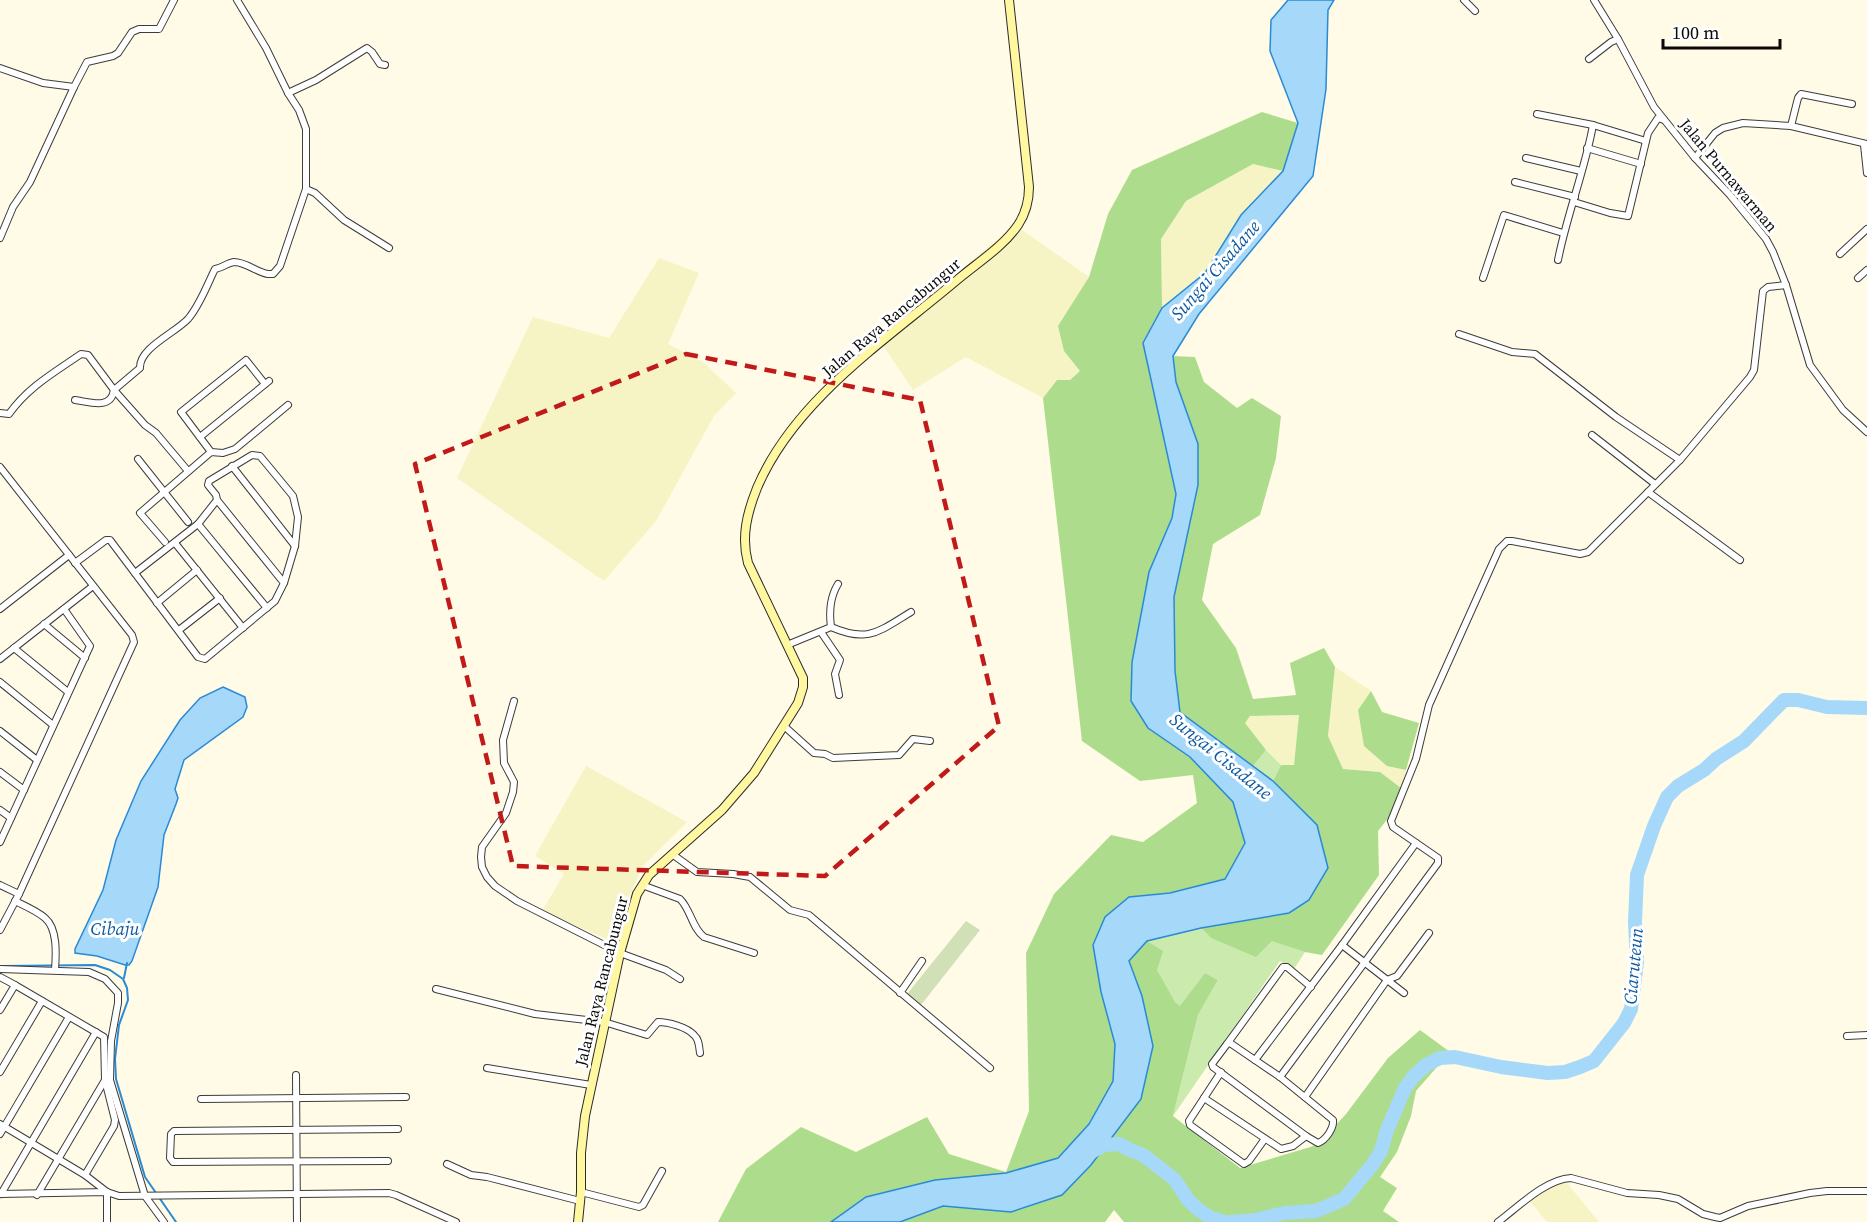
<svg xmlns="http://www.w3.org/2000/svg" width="1867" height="1222" viewBox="0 0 1867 1222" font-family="'Source Serif 4',serif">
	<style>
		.farmland { fill: #f6f4c5 }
		.green { fill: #cbebae }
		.forest { fill: #addd8c }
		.cemetery { fill: #d1e0b7 }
		.water { fill: #a6d8fa; stroke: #298ad6; stroke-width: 1.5 }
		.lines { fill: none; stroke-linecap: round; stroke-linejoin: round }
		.stream { stroke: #298ad6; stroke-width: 2 }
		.river { stroke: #a6d8fa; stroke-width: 14 }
		.street-casing { stroke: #3c3c3c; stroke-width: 8 }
		.secondary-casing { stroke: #2b2b2b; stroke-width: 10 }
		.street { stroke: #fff; stroke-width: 6 }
		.secondary { stroke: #fff8a1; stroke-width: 8 }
		.marked { fill: none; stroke: #c11a1b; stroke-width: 4.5; stroke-dasharray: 12 8; stroke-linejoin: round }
		.labels { text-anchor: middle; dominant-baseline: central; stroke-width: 6; stroke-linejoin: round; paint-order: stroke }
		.street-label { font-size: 16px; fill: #090909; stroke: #fff }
		.water-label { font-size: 18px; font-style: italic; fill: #0d5aa1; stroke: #fff }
	</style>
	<rect width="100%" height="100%" fill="#fffbe6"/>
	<g class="farmland">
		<polygon points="1253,164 1283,171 1241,215 1205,273 1162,308 1161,239 1186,201"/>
		<polygon points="1015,225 1089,277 1059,326 1064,351 1080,371 1070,380 1057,380 1043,398 966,357 913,390 878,338"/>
		<polygon points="659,258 699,273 668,344 703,362 736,393 714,416 656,521 604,581 457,478 533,317 609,338"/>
		<polygon points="1335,667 1371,691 1358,710 1387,766 1406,770 1401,788 1380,772 1343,769 1328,736"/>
		<polygon points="1299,715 1294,766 1281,765 1266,750 1244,723 1250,716"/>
		<polygon points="586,766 687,822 642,867 611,941 542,911 564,874 535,856"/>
		<polygon points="1563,1178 1599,1222 1547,1222 1527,1197"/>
	</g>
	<g class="green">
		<polygon points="1266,750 1281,765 1273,781 1253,766"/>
		<path d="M1201,928L1211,938L1272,940L1305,952L1294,969L1280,961L1173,1116L1198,1015L1218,980L1205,973L1181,1007C1164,996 1153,959 1147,941Z"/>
	</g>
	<g class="forest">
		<polygon points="1262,112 1298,123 1283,171 1253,164 1186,201 1161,239 1162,308 1143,343 1176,494 1172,518 1149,572 1148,728 1190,757 1233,802 1245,843 1225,879 1170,893 1129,897 1101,992 1115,1044 1113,1081 1089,1124 1058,1158 1006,1173 935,1180 866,1197 831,1222 718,1222 746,1169 801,1127 856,1152 927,1117 949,1154 1006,1172 1029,1111 1026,953 1054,894 1111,835 1143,842 1197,803 1193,775 1140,781 1082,741 1043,398 1057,380 1070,380 1080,371 1064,351 1058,326 1089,277 1108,214 1132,170"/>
		<polygon points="1173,356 1195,357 1204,382 1237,408 1252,398 1281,416 1276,458 1260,515 1213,544 1202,600 1236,648 1253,699 1296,695 1290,663 1324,648 1335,667 1328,736 1343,769 1380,772 1401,788 1397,807 1378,831 1379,875 1322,955 1305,952 1272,941 1256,957 1211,938 1201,928 1289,913 1317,825 1273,781 1281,765 1294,765 1299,715 1250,716 1245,723 1266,750 1253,766 1180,712 1175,671 1174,597 1198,485 1198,444 1176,382"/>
		<polygon points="1371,691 1382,712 1419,723 1406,770 1387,766 1364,746 1358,710"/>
		<polygon points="1147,941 1163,951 1157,970 1175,1002 1180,1006 1205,973 1218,980 1198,1015 1173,1116 1240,1168 1317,1145 1346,1114 1388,1058 1420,1030 1450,1052 1416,1091 1411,1116 1397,1152 1380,1177 1397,1188 1383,1211 1399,1222 1124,1222 1114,1210 1105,1222 900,1222 943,1206 1011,1212 1062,1195 1091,1165 1142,996 1129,961"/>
	</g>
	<polygon class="cemetery" points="966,921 980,930 921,1005 907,994"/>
	<g class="water">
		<polygon points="1288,0 1334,0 1328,10 1326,89 1313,176 1199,314 1173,356 1176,382 1198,444 1198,485 1174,597 1175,671 1180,712 1273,781 1317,825 1328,868 1309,900 1289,913 1201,928 1147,941 1129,961 1142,996 1153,1046 1141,1099 1091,1165 1062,1195 1011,1212 943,1206 900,1222 831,1222 866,1197 935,1180 1006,1173 1058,1158 1089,1124 1113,1081 1115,1044 1101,992 1093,945 1105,917 1129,897 1170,893 1225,879 1245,843 1233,802 1190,757 1148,728 1131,701 1132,662 1149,572 1172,518 1176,494 1143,343 1162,308 1205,273 1241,215 1283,171 1298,123 1270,51 1271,20"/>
		<polygon points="223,687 245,697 247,707 243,717 184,760 175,789 178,798 176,804 164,835 158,887 132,961 129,965 125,965 97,956 75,953 75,949 103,890 116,840 141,781 180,720 200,698"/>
	</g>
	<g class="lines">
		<g class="stream">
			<polyline points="3,966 95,965 110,970 123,979 127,988 128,1000 119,1025 115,1059 116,1079 145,1177 176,1222"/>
			<polyline points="124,978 127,963"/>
		</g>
		<g class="river">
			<polyline points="1091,1152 1104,1145 1119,1144 1130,1150 1143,1155 1174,1179 1189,1201 1199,1210 1211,1218 1225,1222"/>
			<polyline points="1231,1222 1255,1220 1285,1213 1316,1211 1344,1199 1373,1164 1381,1151 1387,1130 1405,1088 1414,1076 1426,1065 1440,1058 1455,1057 1501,1067 1548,1073 1565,1072 1580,1067 1594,1061 1624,1023 1631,1009 1637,962 1635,922 1637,875 1654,826 1667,797 1678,786 1704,770 1716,759 1744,741 1784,700 1798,700 1827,707 1867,708"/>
		</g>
		<g class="street-casing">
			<g id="street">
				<polyline points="1464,0 1475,11"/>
				<polyline points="1594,0 1618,39 1654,107 1695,158 1730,195 1766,239 1773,252 1786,285 1810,365 1843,410 1867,432"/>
				<polyline points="1589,59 1611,42 1618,39"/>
				<polyline points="0,68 43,83 74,87"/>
				<polyline points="288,93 316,80 367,48 372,52 380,64 385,65"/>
				<polyline points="1537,114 1593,125"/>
				<polyline points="1791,126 1798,98 1801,94 1852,104"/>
				<polyline points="1864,145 1867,173"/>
				<polyline points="1587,148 1641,164"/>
				<polyline points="1526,158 1581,171"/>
				<polyline points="1695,158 1715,133 1723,128 1743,123 1791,126 1867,144"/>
				<polyline points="1515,182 1575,197"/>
				<polyline points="306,189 315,193 344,220 389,248"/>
				<polyline points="1574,202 1610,213 1628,216 1648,133 1658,118 1664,120"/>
				<polyline points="0,238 13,207 30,182 74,87 87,62 113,56 118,53 132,32 139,29 159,29 174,0"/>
				<polyline points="1840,254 1867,229"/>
				<path d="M1558,260C1567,214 1585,170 1593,125L1646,141"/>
				<polyline points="1483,278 1504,215 1563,233"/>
				<polyline points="1858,278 1867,270"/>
				<polyline points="1459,334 1512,352 1535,354 1616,417 1680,460"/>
				<polyline points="114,390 145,425 156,433 188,471"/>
				<path d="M75,400C90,402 111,410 114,390"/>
				<path d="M0,413L9,414C28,387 55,372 81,354L88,355L114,390L140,368C139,348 175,333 188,319C200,305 207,285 215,269C222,268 227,263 234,262C246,262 256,272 268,274H273L280,266L306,189V129L299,110L288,93L266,48L237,0"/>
				<polyline points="1592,435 1655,484"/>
				<polyline points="200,437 269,381"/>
				<polyline points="211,452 181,412 246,360 265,384"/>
				<polyline points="138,459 188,522"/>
				<polyline points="232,466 295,546"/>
				<polyline points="0,467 132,635 134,642 19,894 0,930"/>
				<polyline points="1648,492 1740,560"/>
				<polyline points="198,524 267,608"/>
				<polyline points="165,542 140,513 211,452 223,453 235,449 288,405"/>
				<polyline points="175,543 243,628"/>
				<polyline points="75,563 106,540 110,540 198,657 205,659 275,601 284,583 295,546 298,517 293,496 260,456 252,455 209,481 208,485 216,495 217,500 284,583"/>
				<polyline points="135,573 198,524 217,500"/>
				<polyline points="157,603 197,570"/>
				<polyline points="0,609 69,555"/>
				<polyline points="44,624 85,658"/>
				<path d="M831,627C829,612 830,597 838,584"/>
				<polyline points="179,630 220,598"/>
				<polyline points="821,632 840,660 835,674 839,695"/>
				<path d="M787,645L831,627C868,643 878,632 911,612"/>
				<polyline points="14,648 68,692"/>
				<polyline points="0,659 93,586"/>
				<polyline points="0,682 53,725"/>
				<polyline points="514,701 503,740 504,763 514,782 513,792 506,813 482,847 481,857 482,867 487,877 495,886 517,901 620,953 666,970 680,979"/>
				<polyline points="784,726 814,753 825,754 833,758 899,755 913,739 930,741"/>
				<polyline points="0,731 37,760"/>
				<polyline points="0,772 24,790"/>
				<polyline points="0,810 11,818"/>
				<polyline points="0,842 90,646 64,609"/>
				<polyline points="672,854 697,872 733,874 750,877 790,910 809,915 990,1068"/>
				<polyline points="0,885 19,894"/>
				<path d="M642,885L680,899C691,910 692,928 704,937L754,953"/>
				<path d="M15,901C25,906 37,911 45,918C58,929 56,955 55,970"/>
				<polyline points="1342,945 1404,993"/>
				<polyline points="0,969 89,972 105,979 118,993 118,1003 111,1041 110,1080 145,1196 164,1222"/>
				<polyline points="0,977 15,985 0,1010"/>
				<polyline points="15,985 104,1037 105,1080 115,1120 114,1126 85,1175"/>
				<path d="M436,989L535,1014L604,1022L647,1035L658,1022C668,1022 687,1027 694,1035C699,1039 699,1046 700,1053"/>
				<polyline points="900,993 922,961"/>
				<polyline points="1847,1036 1867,1035"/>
				<path d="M1230,1043L1280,1077L1333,1120C1334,1128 1326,1140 1318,1143L1306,1136L1213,1067L1212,1064L1227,1044Z"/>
				<polyline points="1227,1044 1283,967 1287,967 1311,987"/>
				<polyline points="1255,1060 1342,945 1416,843"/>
				<polyline points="487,1068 591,1085"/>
				<polyline points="0,1072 42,1001"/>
				<polyline points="1221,1072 1204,1098 1281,1149 1293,1146 1306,1136"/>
				<polyline points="296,1075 297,1222"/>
				<polyline points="1280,1077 1438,863 1438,858 1393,827 1391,821 1416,759 1429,705 1499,549 1507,541 1512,541 1580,554 1588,552 1680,460 1750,377 1754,370 1763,291 1768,287 1786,285"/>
				<polyline points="1305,1097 1387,980 1397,976 1429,933"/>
				<polyline points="1204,1098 1189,1121 1190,1125 1244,1164 1249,1161 1264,1140"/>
				<polyline points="201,1099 406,1097"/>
				<polyline points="0,1124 85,1175 107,1192 119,1196 389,1193 396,1195 456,1222"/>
				<polyline points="0,1134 69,1017"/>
				<polyline points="388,1161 173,1162 170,1158 171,1134 174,1131 398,1129"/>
				<polyline points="447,1164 471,1175 487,1177 580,1201"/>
				<polyline points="581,1192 639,1207 643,1205 662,1171"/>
				<polyline points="0,1194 107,1192 107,1222"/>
				<polyline points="1,1194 96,1032"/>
				<polyline points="37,1195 105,1080"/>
				<path d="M1498,1222C1518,1207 1546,1179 1571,1178L1627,1193L1659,1195L1678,1199L1703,1214L1715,1217L1720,1218L1748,1206L1810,1193L1827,1191H1867"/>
			</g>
		</g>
		<g class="secondary-casing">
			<path id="secondary" d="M578,1222L581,1192V1153L585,1116L620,953L637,894L649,875L722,810L754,773L798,703L803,687V678L748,563C741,537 747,513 757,488C794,400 886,340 957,280C977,263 1003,247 1018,225C1026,213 1029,201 1029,187L1009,0"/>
		</g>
		<use href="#street" class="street"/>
		<use href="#secondary" class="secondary"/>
	</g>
	<path class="marked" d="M686,354L920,400L999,726L825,876L513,866L415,464Z"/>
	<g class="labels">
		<g class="street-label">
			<text transform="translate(1729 175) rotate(50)">Jalan Purnawarman</text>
			<text transform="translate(891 317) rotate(-40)">Jalan Raya Rancabungur</text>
			<text transform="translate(601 981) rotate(-76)">Jalan Raya Rancabungur</text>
		</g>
		<g class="water-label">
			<text transform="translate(1215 270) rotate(-49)">Sungai Cisadane</text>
			<text transform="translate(1221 756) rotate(39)">Sungai Cisadane</text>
			<text x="115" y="928">Cibaju</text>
			<text transform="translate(1633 966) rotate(-85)">Ciaruteun</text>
		</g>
	</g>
	<path d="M1663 39v9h117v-9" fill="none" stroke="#090909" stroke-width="3"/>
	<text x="1672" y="39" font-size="18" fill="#090909" stroke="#ffffff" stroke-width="4.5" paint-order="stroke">100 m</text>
</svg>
